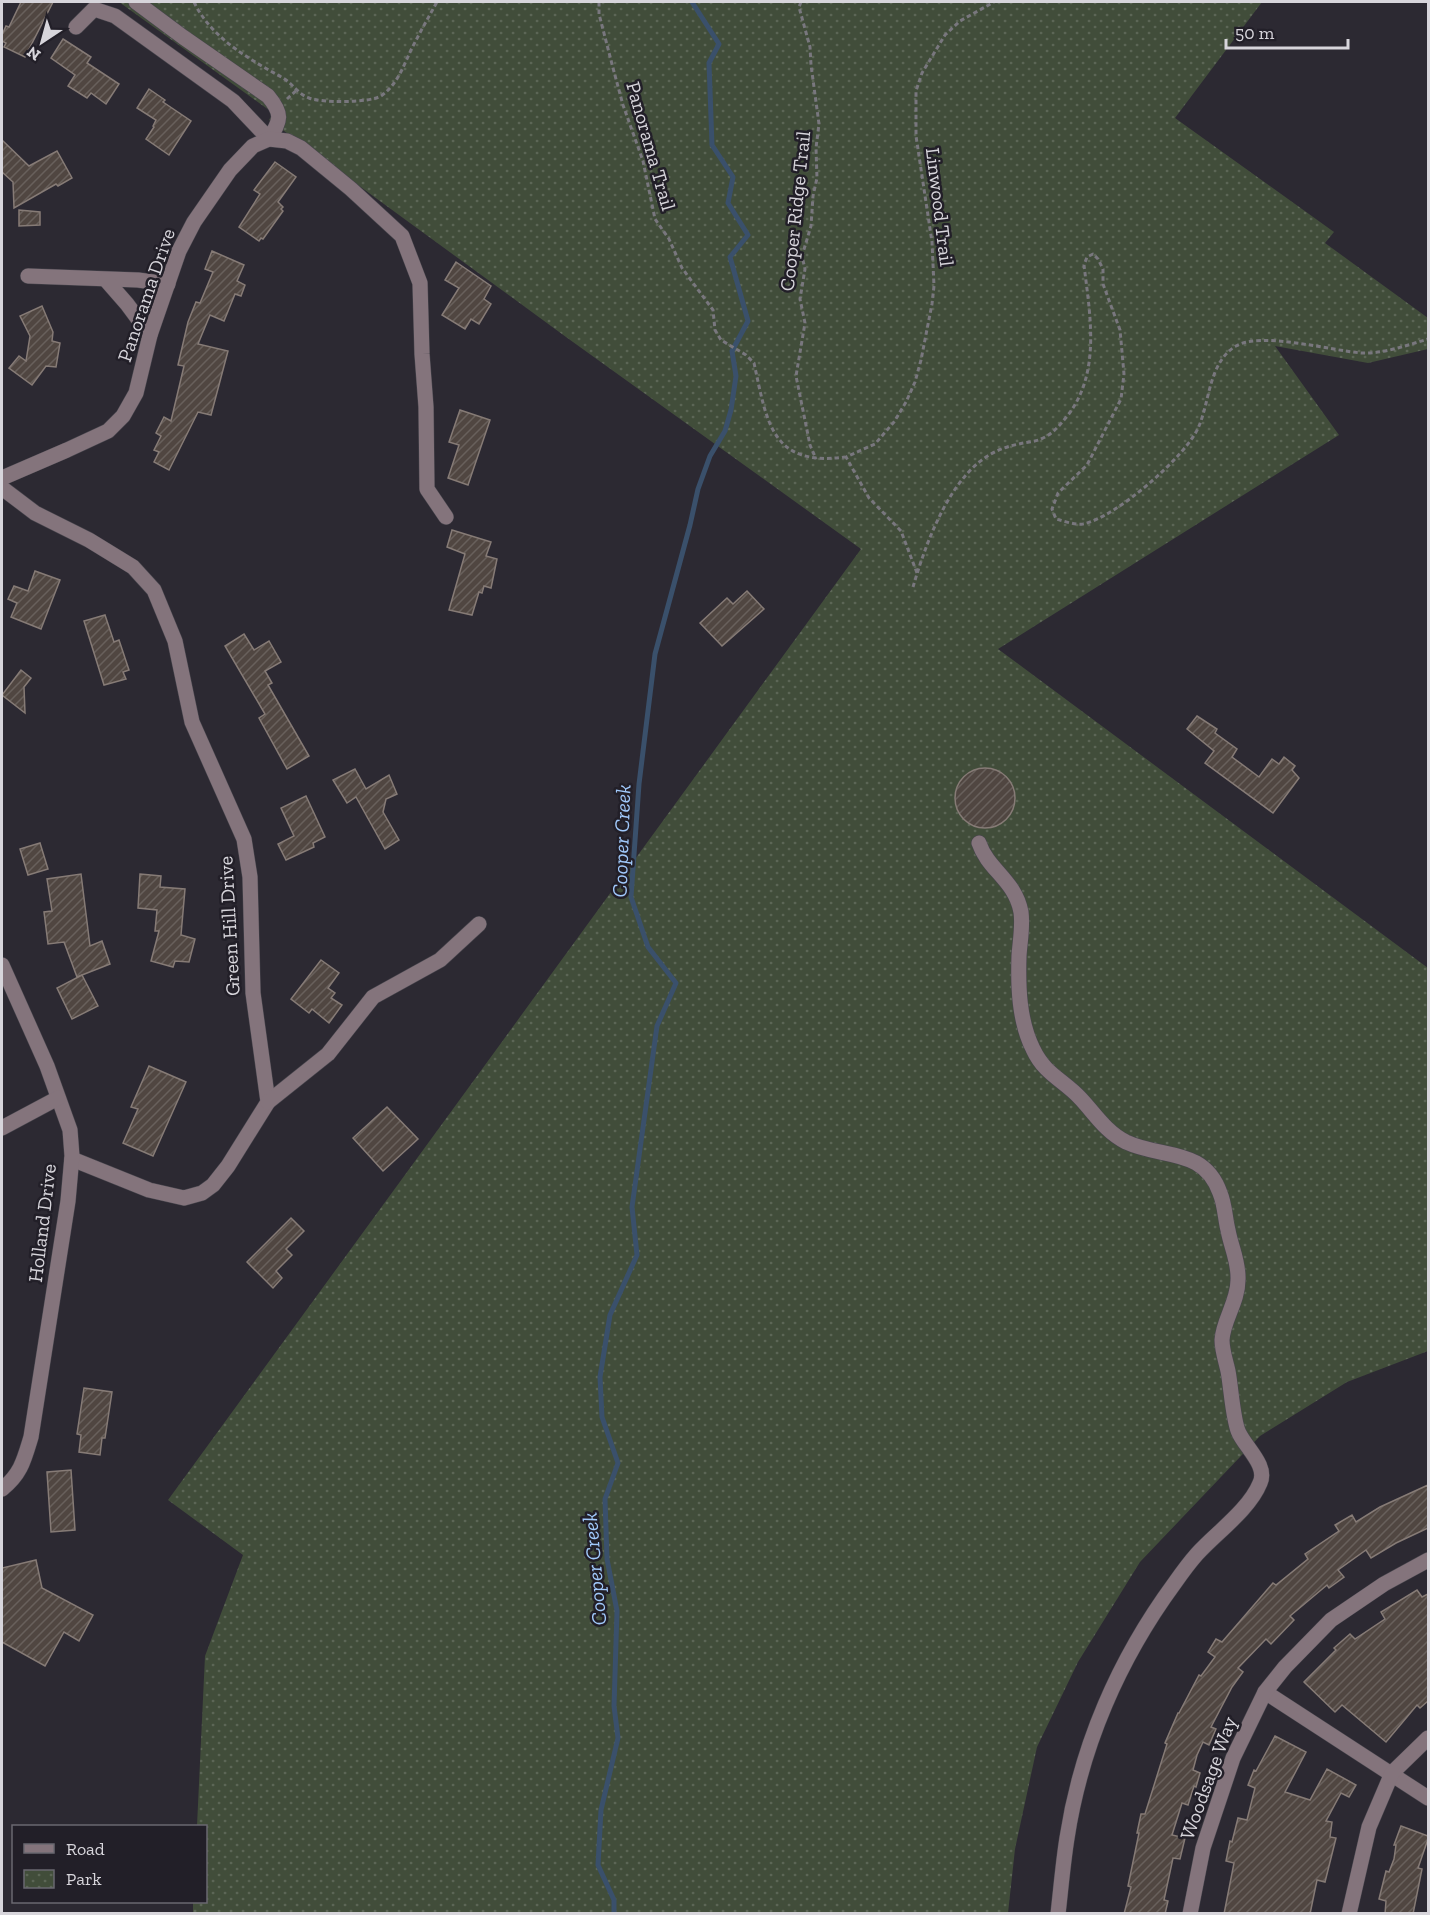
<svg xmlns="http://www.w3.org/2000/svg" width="1430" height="1915" viewBox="0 0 1430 1915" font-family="'Zilla Slab',serif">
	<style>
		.park { fill: url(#park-dots) }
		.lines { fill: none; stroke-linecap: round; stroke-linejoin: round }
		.stream { stroke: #3a506b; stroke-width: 5 }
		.building { fill: url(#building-hatch); stroke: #867b76; stroke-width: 1.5 }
		.minor-casing { stroke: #47454d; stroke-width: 16 }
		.path { stroke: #79777e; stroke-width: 3; stroke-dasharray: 4.5 3; stroke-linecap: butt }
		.minor { stroke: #84747c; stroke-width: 15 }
		.labels { text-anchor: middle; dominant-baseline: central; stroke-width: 5; stroke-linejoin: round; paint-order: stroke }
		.street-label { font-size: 20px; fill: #d7d5db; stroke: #221f28 }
		.water-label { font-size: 21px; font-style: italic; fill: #a1c9fb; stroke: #221f28 }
	</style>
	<defs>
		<pattern id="park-dots" width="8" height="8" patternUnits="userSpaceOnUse" patternTransform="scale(1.5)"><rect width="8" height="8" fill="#414d3a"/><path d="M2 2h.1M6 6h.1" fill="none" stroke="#5c6656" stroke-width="1.8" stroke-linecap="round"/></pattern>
		<pattern id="building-hatch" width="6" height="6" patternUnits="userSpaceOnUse" patternTransform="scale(1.5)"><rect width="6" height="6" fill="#504641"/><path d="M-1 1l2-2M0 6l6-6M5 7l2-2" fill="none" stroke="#68605c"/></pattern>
	</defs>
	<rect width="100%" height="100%" fill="#2c2932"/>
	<polygon class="park" points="119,2 1262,2 1175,118 1334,232 1325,243 1428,318 1428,349 1368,363 1275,346 1339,435 998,649 1428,968 1428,1351 1347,1382 1260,1436 1140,1562 1078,1662 1037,1747 1015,1849 1008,1913 193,1913 193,1902 206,1902 206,1826 197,1826 205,1656 243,1555 168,1500 861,549 566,337 269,120 273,113"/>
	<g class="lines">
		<polyline class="stream" points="614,1914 614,1900 598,1865 601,1810 618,1738 614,1706 617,1611 607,1559 605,1499 618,1463 602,1417 600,1377 610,1315 637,1255 632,1207 657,1026 676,983 648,947 631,897 639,784 655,654 690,525 698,489 710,456 725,431 731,410 736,376 732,351 748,321 730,257 748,235 728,203 733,177 712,145 709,63 719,44 692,2"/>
	</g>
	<g class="building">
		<polygon points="21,2 53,2 25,57 4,47 6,43 2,41 2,35 6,26 9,27"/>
		<polygon points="63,39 91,57 87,63 119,84 106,104 91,93 87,98 68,86 75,75 51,58"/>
		<polygon points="149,89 165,100 163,102 191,121 169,155 146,139 154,127 153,126 156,120 137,108"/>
		<polygon points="2,140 29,166 57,151 72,178 58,186 56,184 14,208 13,182 2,172"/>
		<polygon points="275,162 296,177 278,202 283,207 281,209 283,211 263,239 261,238 259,241 239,227 260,194 254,190"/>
		<polygon points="19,210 40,212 40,225 19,226"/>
		<polygon points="212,251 244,265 237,281 245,285 241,296 235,294 224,321 210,315 198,344 228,351 211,415 198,412 169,470 154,462 159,452 154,450 161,436 156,433 164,417 171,421 184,366 178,365 188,322 196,302 200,303 213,272 205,269"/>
		<polygon points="456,262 491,286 484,299 491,304 479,324 471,319 465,329 442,315 459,288 445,280"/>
		<polygon points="42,306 53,332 52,341 60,343 56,367 46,366 32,385 9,368 19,356 26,361 30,336 20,316"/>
		<polygon points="460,410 490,420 468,485 448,478 459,445 449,442"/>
		<polygon points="452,530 491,542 486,556 497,559 491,588 484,586 482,593 479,592 472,615 449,610 465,554 447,547"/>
		<polygon points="35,571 60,580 41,629 11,617 17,603 8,599 14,586 28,591"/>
		<polygon points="747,591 764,609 722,646 700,623 727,598 733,604"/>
		<polygon points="105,615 114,642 119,640 129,670 123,672 126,679 104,685 84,621"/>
		<polygon points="244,634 254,650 269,641 281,662 265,671 272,683 268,685 309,756 287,769 259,718 265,714 225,646"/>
		<polygon points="21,670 31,678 24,687 25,713 2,695"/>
		<polygon points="1197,716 1217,729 1215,733 1237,749 1232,757 1259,777 1272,759 1279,764 1284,757 1295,766 1292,770 1299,778 1273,813 1205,763 1214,751 1187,729"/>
		<circle cx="985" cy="798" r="30"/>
		<polygon points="355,769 366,789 389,775 397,794 386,799 383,812 399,840 385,849 356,797 347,803 333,780"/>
		<polygon points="306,796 325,837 313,843 314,847 286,860 278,844 294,836 281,808"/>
		<polygon points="40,843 48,869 28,875 20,849"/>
		<polygon points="81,874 90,946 102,941 110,964 77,977 64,942 48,944 44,912 52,911 47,879"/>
		<polygon points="140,874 161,876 160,887 185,889 181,935 195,939 189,962 175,961 173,967 151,961 159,931 155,931 157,910 138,908"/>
		<polygon points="321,960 339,973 328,988 335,993 331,998 342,1005 329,1023 312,1009 309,1013 291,999"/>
		<polygon points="82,975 98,1006 72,1019 57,988"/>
		<polygon points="149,1066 186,1082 153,1156 123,1143 138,1109 131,1107"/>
		<polygon points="387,1107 418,1139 383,1171 353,1138"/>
		<polygon points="291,1218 304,1231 286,1249 292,1255 276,1271 282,1278 273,1288 247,1262"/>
		<polygon points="84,1388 112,1392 105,1438 102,1438 100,1455 79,1452 81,1435 77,1434"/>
		<polygon points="71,1470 75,1530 51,1532 47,1472"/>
		<polygon points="1428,1485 1428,1528 1396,1543 1371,1558 1366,1550 1338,1570 1344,1577 1329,1588 1327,1585 1290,1616 1294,1620 1271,1644 1266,1639 1238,1668 1243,1672 1232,1687 1211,1727 1216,1729 1209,1745 1203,1742 1197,1755 1193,1770 1200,1773 1196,1787 1194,1786 1188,1805 1182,1803 1172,1835 1185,1838 1180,1859 1173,1858 1164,1900 1168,1901 1165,1914 1124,1914 1131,1887 1128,1886 1139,1833 1137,1833 1141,1814 1145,1814 1167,1744 1165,1743 1178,1713 1179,1713 1199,1675 1201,1676 1215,1657 1208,1652 1216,1639 1222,1642 1273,1583 1276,1585 1308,1559 1305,1554 1339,1531 1335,1525 1352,1515 1356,1522 1380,1507"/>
		<polygon points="36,1560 42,1588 93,1615 79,1641 64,1632 45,1666 2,1642 2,1568"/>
		<polygon points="1417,1590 1422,1597 1428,1594 1428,1701 1420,1708 1417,1705 1386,1742 1342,1705 1335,1712 1304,1682 1336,1650 1334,1648 1350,1634 1355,1639 1385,1619 1381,1612"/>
		<polygon points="1275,1736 1306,1752 1285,1792 1310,1800 1327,1769 1356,1785 1349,1797 1341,1793 1326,1821 1332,1822 1330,1837 1336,1838 1325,1882 1317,1880 1310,1914 1224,1914 1234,1863 1226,1861 1230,1841 1232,1842 1238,1818 1247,1820 1255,1788 1248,1785 1254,1770 1256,1771"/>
		<polygon points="1401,1826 1428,1836 1428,1839 1418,1868 1422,1869 1413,1914 1385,1914 1386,1901 1379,1899 1386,1871 1389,1872 1394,1859 1396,1845 1394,1845"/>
	</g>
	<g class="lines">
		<g class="minor-casing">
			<g id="minor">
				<path d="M76,27L94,9L115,16L233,101L269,139C281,120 283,114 268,96L183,37L136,2"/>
				<polyline points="28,276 138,280 168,284"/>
				<polyline points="106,280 127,304 150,335"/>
				<polyline points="2,478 67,450 108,431 123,416 136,393 150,335 179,251 194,222 230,170 253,146 269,139 287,141 301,148 351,189 402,236 420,283 422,354 426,407 427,489 446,517"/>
				<polyline points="2,488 35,513 89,540 133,567 154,590 175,641 192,722 244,839 250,877 253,993 268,1102 228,1166 213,1185 202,1193 184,1198 149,1190 72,1159"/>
				<path d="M979,843C988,870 1015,880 1021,912C1023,927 1020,941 1019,956C1018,987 1019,1021 1033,1049C1045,1075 1064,1080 1081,1099C1095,1114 1106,1132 1126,1142C1162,1159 1204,1147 1220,1193C1225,1205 1225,1218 1228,1230C1231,1247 1239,1262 1238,1280C1238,1302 1223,1320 1222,1340C1222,1350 1226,1362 1228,1371C1231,1386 1233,1422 1239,1433C1246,1448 1268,1466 1260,1483C1249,1510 1216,1533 1197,1554C1189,1563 1181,1574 1174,1584C1119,1659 1081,1746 1067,1838C1063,1863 1061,1888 1058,1914"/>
				<path d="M2,965L47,1066L70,1130L72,1156L68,1201L31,1437C24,1460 21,1474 2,1489"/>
				<polyline points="268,1102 328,1054 373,997 440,960 479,924"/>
				<polyline points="2,1128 58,1098"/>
				<polyline points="1265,1692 1428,1798"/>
				<polyline points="1190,1914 1203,1848 1233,1758 1265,1692 1285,1667 1331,1620 1384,1584 1428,1560"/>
				<polyline points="1349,1914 1369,1827 1392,1773 1428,1738"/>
			</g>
		</g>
		<g class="path">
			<path d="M194,2C211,38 249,59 283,78C293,84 298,94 309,98C321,103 369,103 381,96C397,85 403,67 411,50C419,34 428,18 437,2"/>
			<path d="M599,2V14L613,68L623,105L643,161L655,219L669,239L682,268L713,310L715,330L721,340L746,355L754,363C767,422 771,467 845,457"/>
			<polyline points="801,2 799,7 810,47 811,65 819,124 816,148 817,178 813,196 811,226 802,256 805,269 800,299 805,323 796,376 810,445 816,459"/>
			<polyline points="287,99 297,90"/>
			<polyline points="917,573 901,531 869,498 846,457 875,444 894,422 906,402 915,382 921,360 932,304 934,286 932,242 916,136 916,91 922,73 945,35 960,21 994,2"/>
			<path d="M913,587C925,546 945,491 978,463C990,453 1003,447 1019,444C1026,442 1035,442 1041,439C1053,434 1060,425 1068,415C1101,372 1090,315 1084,265L1087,257L1093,254L1098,259L1103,269V284L1120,330L1124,374L1121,399L1087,465L1058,493L1052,509L1056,519C1064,521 1074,525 1083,524C1115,518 1187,456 1199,426C1210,400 1209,362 1236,346C1261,331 1332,351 1362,353C1383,354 1408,345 1428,339"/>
		</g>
		<use href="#minor" class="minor"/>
	</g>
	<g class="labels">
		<g class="street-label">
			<text transform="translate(651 146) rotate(74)">Panorama Trail</text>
			<text transform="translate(940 207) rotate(83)">Linwood Trail</text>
			<text transform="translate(795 211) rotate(-84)">Cooper Ridge Trail</text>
			<text transform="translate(146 295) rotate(-71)">Panorama Drive</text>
			<text transform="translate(229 926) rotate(-93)">Green Hill Drive</text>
			<text transform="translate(42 1223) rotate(-83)">Holland Drive</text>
			<text transform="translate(1208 1778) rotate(-70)">Woodsage Way</text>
		</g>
		<g class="water-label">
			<text transform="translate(621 841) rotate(-88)">Cooper Creek</text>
			<text transform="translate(594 1569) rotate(-95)">Cooper Creek</text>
		</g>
	</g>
	<rect width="1430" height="1915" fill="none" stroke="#d7d5db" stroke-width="6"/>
	<rect x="12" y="1825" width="195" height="78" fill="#221f28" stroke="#6a6870" stroke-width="1.5"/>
	<rect x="24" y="1844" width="30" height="9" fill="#84747c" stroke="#6a6870" stroke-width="1.5"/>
	<text x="66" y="1855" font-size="18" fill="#d7d5db">Road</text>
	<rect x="24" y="1870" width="30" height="18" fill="url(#park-dots)" stroke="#6a6870" stroke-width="1.5"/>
	<text x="66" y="1885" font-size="18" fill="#d7d5db">Park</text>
	<g transform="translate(42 42) rotate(216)" stroke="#221f28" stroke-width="4.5" paint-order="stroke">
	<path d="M0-4.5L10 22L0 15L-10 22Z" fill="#d7d5db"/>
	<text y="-9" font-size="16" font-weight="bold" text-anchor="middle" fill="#d7d5db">N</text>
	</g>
	<path d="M1226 39v9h122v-9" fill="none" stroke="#d7d5db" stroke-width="3"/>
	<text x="1235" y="39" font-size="18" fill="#d7d5db" stroke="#221f28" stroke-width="4.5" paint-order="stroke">50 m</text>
</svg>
